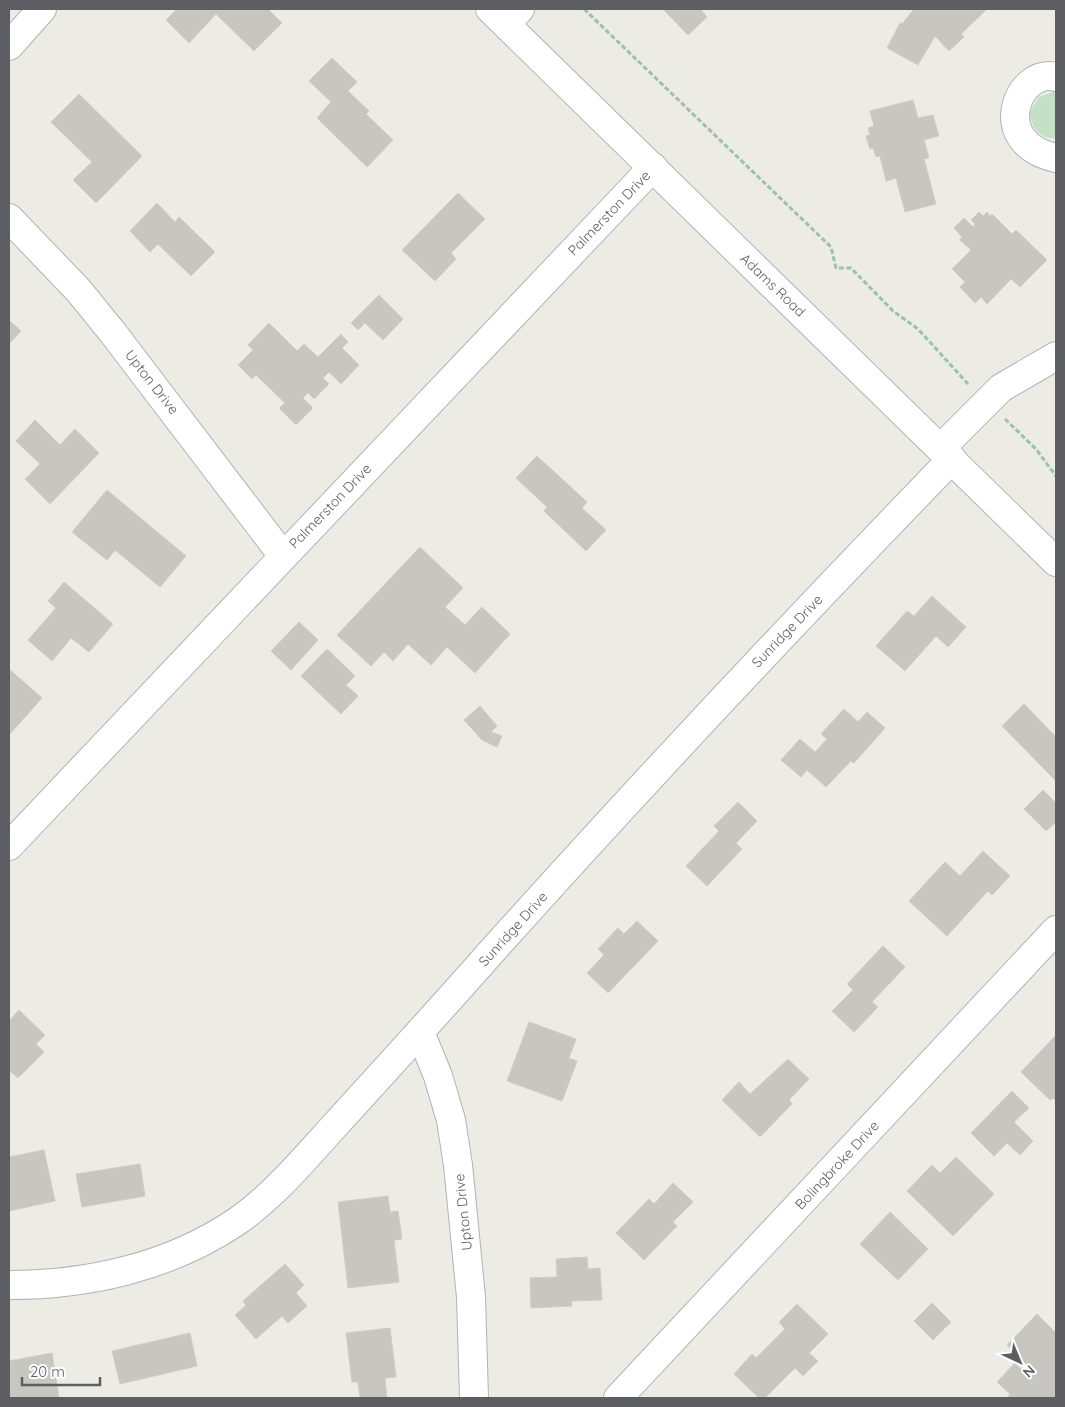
<svg xmlns="http://www.w3.org/2000/svg" width="1065" height="1407" viewBox="0 0 1065 1407" font-family="Quicksand,sans-serif">
	<style>
		.green { fill: #c3e1c5 }
		.building { fill: #c8c6c0; stroke: #d0cdc3 }
		.lines { fill: none; stroke-linecap: round; stroke-linejoin: round }
		.minor-casing { stroke: #b1b3b7; stroke-width: 30 }
		.tertiary-casing { stroke: #b1b3b7; stroke-width: 30 }
		.path { stroke: #9dc1aa; stroke-width: 3; stroke-dasharray: 5 2.5; stroke-linecap: butt }
		.minor { stroke: #fff; stroke-width: 28 }
		.tertiary { stroke: #fff; stroke-width: 28 }
		.labels { text-anchor: middle; dominant-baseline: central; stroke-width: 4; stroke-linejoin: round; paint-order: stroke }
		.street-label { font-size: 14px; fill: #5c5e62; stroke: #fff }
	</style>
	<rect width="100%" height="100%" fill="#ecebe4"/>
	<path class="green" d="M1056,91V138C1040,139 1031,128 1030,112L1039,97Z"/>
	<g class="building">
		<polygon points="177,9 268,9 282,23 254,51 216,14 189,43 166,20"/>
		<polygon points="663,9 700,9 707,17 688,35"/>
		<polygon points="914,9 987,9 961,34 964,37 949,51 935,36 918,65 887,48 900,23 902,24"/>
		<polygon points="332,58 357,82 348,91 369,111 366,114 393,140 367,167 317,118 331,102 309,81"/>
		<polygon points="79,94 142,156 96,203 73,180 92,162 51,122"/>
		<polygon points="913,100 918,118 933,115 939,136 924,140 929,158 924,159 936,204 905,212 896,178 886,181 880,156 876,157 873,148 870,149 866,136 870,135 868,128 874,126 870,111"/>
		<polygon points="458,193 485,219 451,253 456,259 435,281 402,250"/>
		<polygon points="157,203 175,222 179,217 215,252 191,276 158,244 150,252 130,231"/>
		<polygon points="979,212 983,216 987,212 990,216 992,214 1012,234 1016,230 1047,260 1020,287 1011,279 987,304 981,297 975,303 960,287 965,282 952,269 971,250 960,240 962,237 954,228 964,218 973,227 975,224 971,220"/>
		<polygon points="379,295 403,319 383,340 365,323 358,330 351,323"/>
		<polygon points="9,320 21,331 9,344"/>
		<polygon points="269,323 297,351 304,344 318,357 341,334 348,342 342,348 359,365 341,384 329,372 323,378 329,384 314,399 308,393 303,398 313,408 296,425 279,408 285,403 256,375 252,379 238,365 253,350 248,345"/>
		<polygon points="35,420 60,445 75,429 99,453 50,504 25,479 40,464 16,441"/>
		<polygon points="537,456 587,502 582,508 606,530 586,551 544,511 547,507 516,478"/>
		<polygon points="107,490 186,556 160,587 115,550 107,560 72,532"/>
		<polygon points="420,547 463,588 445,607 465,625 482,607 510,634 475,673 447,647 431,665 408,644 393,661 384,652 371,666 337,635"/>
		<polygon points="64,582 113,624 89,652 71,638 52,661 28,640 56,608 48,601"/>
		<polygon points="932,596 966,627 948,647 936,636 905,671 876,646 907,611 914,616"/>
		<polygon points="299,622 318,640 291,670 271,651"/>
		<polygon points="327,649 355,676 346,685 358,696 341,714 301,676"/>
		<polygon points="9,669 42,698 9,735"/>
		<polygon points="1024,704 1056,737 1056,781 1002,726"/>
		<polygon points="480,706 497,726 491,732 502,736 497,747 482,740 464,720"/>
		<polygon points="844,709 858,722 867,712 885,728 854,763 851,761 826,787 807,770 801,777 781,760 800,739 815,752 827,739 821,734"/>
		<polygon points="1043,790 1056,803 1056,822 1046,831 1024,809"/>
		<polygon points="738,802 757,821 736,843 742,849 707,886 686,866 719,831 714,826"/>
		<polygon points="983,851 1010,876 992,895 988,891 947,936 909,901 945,862 960,876"/>
		<polygon points="637,921 658,941 608,993 587,973 604,955 598,949 618,928 624,934"/>
		<polygon points="883,946 905,967 872,1002 878,1007 854,1032 832,1011 853,990 847,984"/>
		<polygon points="19,1010 45,1035 36,1044 44,1052 18,1078 10,1071 9,1072 9,1021"/>
		<polygon points="529,1022 576,1039 569,1058 577,1061 562,1101 507,1081"/>
		<polygon points="1056,1035 1056,1101 1053,1098 1050,1100 1021,1072"/>
		<polygon points="788,1059 809,1079 789,1100 792,1104 760,1137 722,1100 739,1082 750,1094"/>
		<polygon points="1012,1091 1029,1108 1014,1122 1033,1141 1020,1155 1007,1143 994,1156 971,1133"/>
		<polygon points="44,1150 55,1201 9,1211 9,1157"/>
		<polygon points="956,1157 994,1194 953,1236 907,1191 932,1165 940,1173"/>
		<polygon points="140,1164 145,1196 82,1207 76,1174"/>
		<polygon points="673,1183 693,1202 673,1222 677,1226 644,1260 616,1233 649,1199 654,1204"/>
		<polygon points="388,1196 390,1212 398,1211 402,1239 394,1240 399,1282 348,1288 338,1202"/>
		<polygon points="890,1212 928,1249 898,1280 860,1244"/>
		<polygon points="587,1257 588,1269 600,1268 602,1300 571,1301 572,1306 531,1308 530,1278 557,1277 556,1259"/>
		<polygon points="285,1264 304,1285 296,1293 307,1306 288,1323 282,1316 256,1339 235,1315 246,1305 243,1301"/>
		<polygon points="932,1303 951,1322 933,1340 914,1321"/>
		<polygon points="797,1304 828,1334 809,1353 818,1361 803,1376 795,1368 765,1398 759,1398 734,1374 752,1354 756,1358 785,1329 779,1322"/>
		<polygon points="1037,1314 1056,1333 1056,1398 1007,1398 1010,1394 997,1382 1015,1363 1028,1376 1033,1371 1007,1345"/>
		<polygon points="390,1328 396,1377 385,1378 387,1398 360,1398 358,1382 352,1382 346,1333"/>
		<polygon points="190,1333 197,1366 120,1384 112,1351"/>
		<polygon points="52,1353 59,1398 9,1398 9,1361"/>
	</g>
	<g class="lines">
		<g class="minor-casing">
			<g id="minor">
				<polyline points="506,24 520,9"/>
				<polyline points="9,46 42,9"/>
				<path d="M1056,77C1018,67 987,143 1056,158"/>
				<polyline points="9,218 79,291 113,333 283,556"/>
				<polyline points="941,448 1001,388 1056,356"/>
				<polyline points="9,846 653,167"/>
				<polyline points="420,1032 438,1076 451,1120 458,1165 471,1297 474,1398"/>
				<path d="M9,1285C88,1285 169,1267 236,1222C274,1196 306,1157 337,1123C389,1066 442,1008 493,950C643,783 796,620 952,459"/>
				<polyline points="618,1398 1056,930"/>
			</g>
		</g>
		<g class="tertiary-casing">
			<polyline id="tertiary" points="490,9 1056,562"/>
		</g>
		<g class="path">
			<polyline points="584,9 831,247 836,268 851,268 893,311 918,329 968,384"/>
			<polyline points="1005,419 1036,449 1056,476"/>
		</g>
		<use href="#minor" class="minor"/>
		<use href="#tertiary" class="tertiary"/>
	</g>
	<g class="labels">
		<g class="street-label">
			<text transform="translate(609 213) rotate(-46)">Palmerston Drive</text>
			<text transform="translate(773 285) rotate(44)">Adams Road</text>
			<text transform="translate(152 382) rotate(52)">Upton Drive</text>
			<text transform="translate(330 506) rotate(-46)">Palmerston Drive</text>
			<text transform="translate(787 631) rotate(-46)">Sunridge Drive</text>
			<text transform="translate(513 929) rotate(-48)">Sunridge Drive</text>
			<text transform="translate(837 1165) rotate(-47)">Bolingbroke Drive</text>
			<text transform="translate(463 1212) rotate(-96)">Upton Drive</text>
		</g>
	</g>
	<rect width="1065" height="1407" fill="none" stroke="#5c5e62" stroke-width="20"/>
	<g transform="translate(1020 1362) rotate(136)" stroke="#ffffff" stroke-width="4" paint-order="stroke">
	<path d="M0-4L9 19L0 12L-9 19Z" fill="#5c5e62"/>
	<text y="-8" font-size="14" font-weight="bold" text-anchor="middle" fill="#5c5e62">N</text>
	</g>
	<path d="M22 1377v8h78v-8" fill="none" stroke="#5c5e62" stroke-width="2.5"/>
	<text x="30" y="1377" font-size="15" fill="#5c5e62" stroke="#ffffff" stroke-width="4" paint-order="stroke">20 m</text>
</svg>
